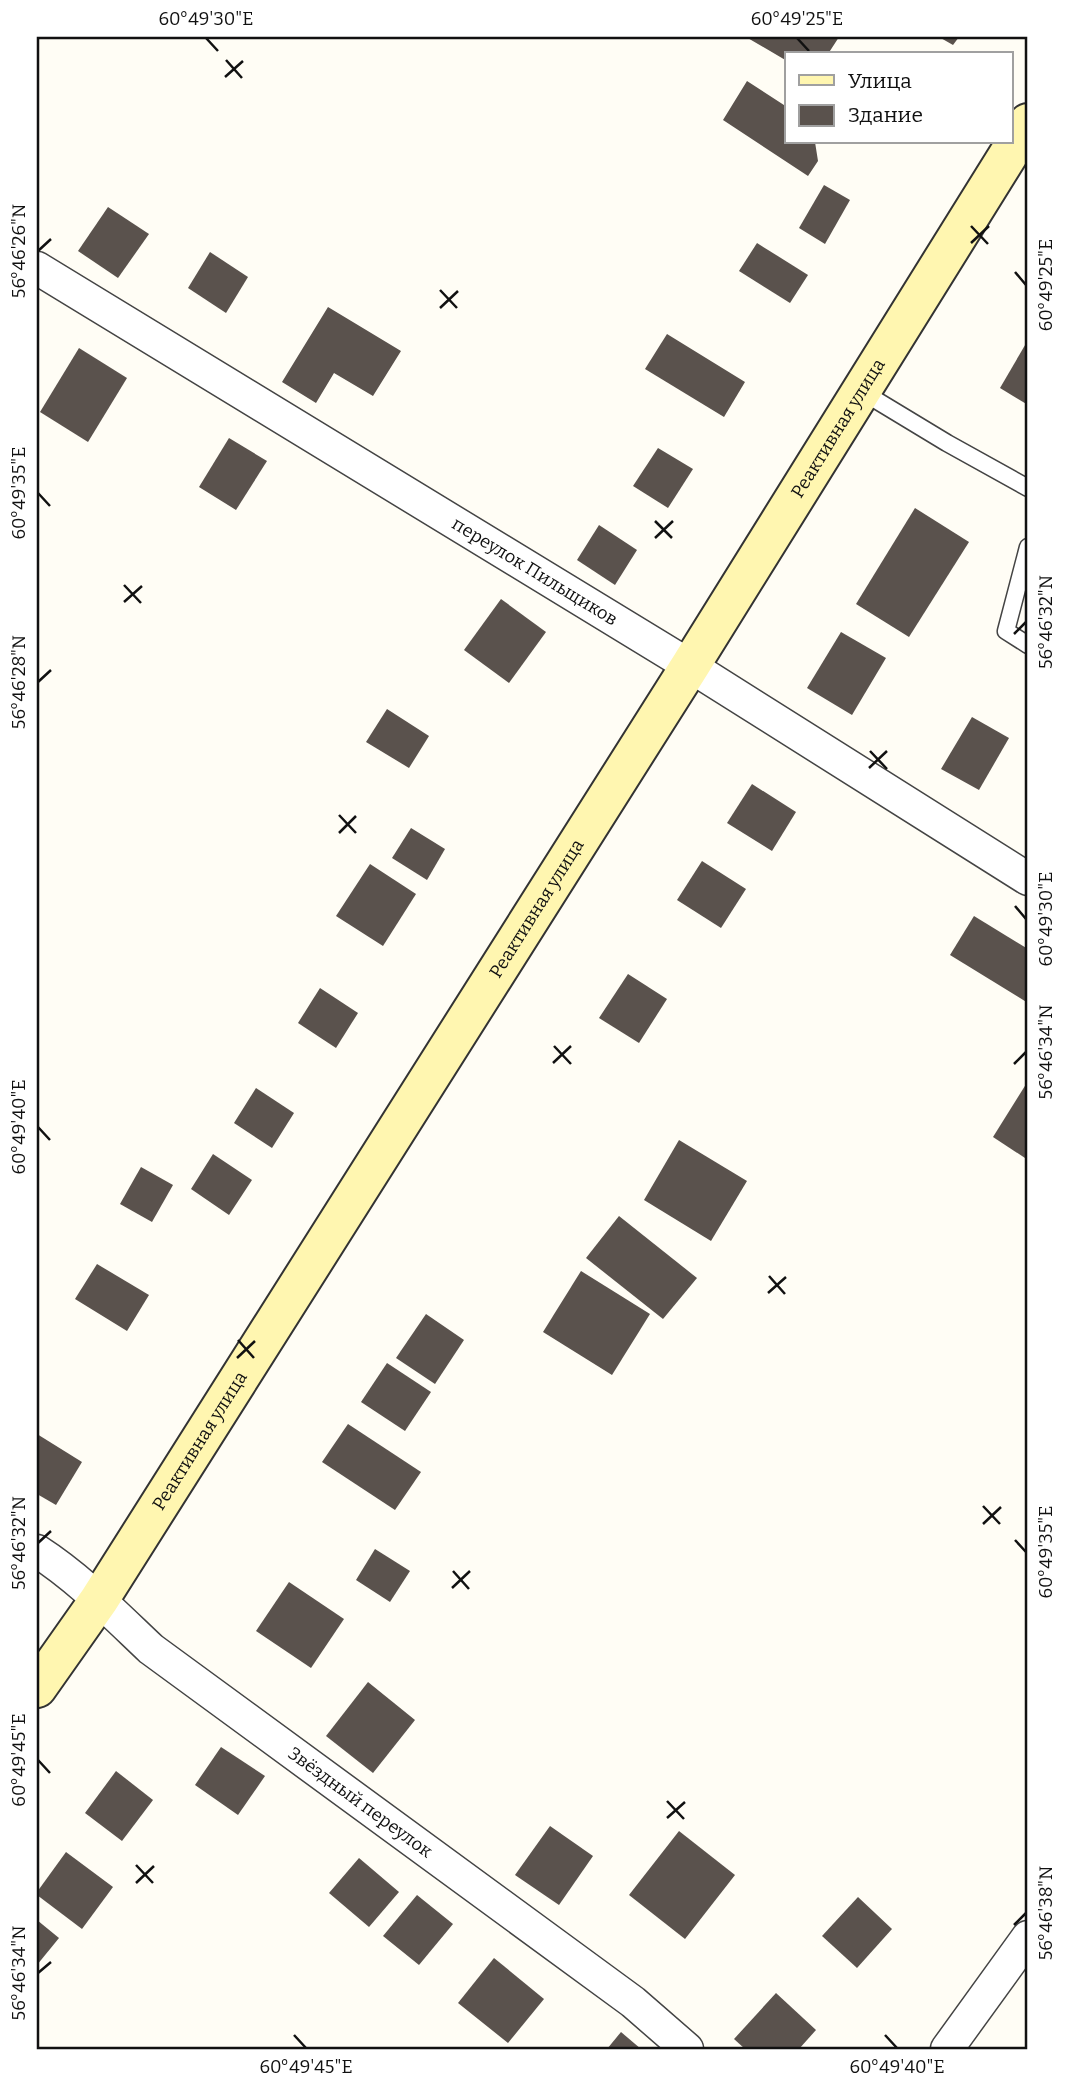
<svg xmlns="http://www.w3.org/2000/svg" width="1065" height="2086" viewBox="0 0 1065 2086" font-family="Bitter,serif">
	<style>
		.building { fill: #5a524d }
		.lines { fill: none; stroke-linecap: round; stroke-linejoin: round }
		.service-casing { stroke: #444; stroke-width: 19 }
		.minor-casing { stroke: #444; stroke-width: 35 }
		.secondary-casing { stroke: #333; stroke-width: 42 }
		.service { stroke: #fff; stroke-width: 16 }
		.minor { stroke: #fff; stroke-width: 32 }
		.secondary { stroke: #fff6b0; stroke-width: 38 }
		.ticks { fill: none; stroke: #111; stroke-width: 2.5 }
		.labels { text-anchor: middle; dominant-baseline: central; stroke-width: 7; stroke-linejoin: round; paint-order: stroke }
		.street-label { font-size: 18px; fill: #111; stroke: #fff }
		.neatline { fill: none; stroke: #111; stroke-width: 2.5 }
		.ticks-label { font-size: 18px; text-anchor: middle; fill: #111 }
	</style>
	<rect width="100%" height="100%" fill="#fffdf5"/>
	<g class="building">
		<polygon points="746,37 839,37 828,54 787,54 787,61"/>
		<polygon points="939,37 959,37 953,45"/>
		<polygon points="747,81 787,107 787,142 815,142 818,161 808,176 723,120"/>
		<polygon points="824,185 850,200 825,244 799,228"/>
		<polygon points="108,207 149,234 118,278 78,251"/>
		<polygon points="757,243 808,275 790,303 739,271"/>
		<polygon points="210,252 248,277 226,313 188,288"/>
		<polygon points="328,307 401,351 373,396 334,373 316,403 282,382"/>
		<polygon points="667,334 745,382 724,417 645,369"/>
		<polygon points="1028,340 1028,405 1000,388"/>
		<polygon points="79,348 127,378 88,442 40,412"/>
		<polygon points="229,438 267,461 236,510 199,487"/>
		<polygon points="658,448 693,469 668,508 633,486"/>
		<polygon points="915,508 969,542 909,637 856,604"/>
		<polygon points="599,525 637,550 615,585 577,560"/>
		<polygon points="501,599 546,632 509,683 464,650"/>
		<polygon points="841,632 886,658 852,715 807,688"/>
		<polygon points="387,709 429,736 409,768 366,742"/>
		<polygon points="972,717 1009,738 979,790 941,769"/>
		<polygon points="752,784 796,812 772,851 727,823"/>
		<polygon points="411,828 445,849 427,880 392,858"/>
		<polygon points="702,861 746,889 721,928 677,900"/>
		<polygon points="370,864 416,894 383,946 336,916"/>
		<polygon points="974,916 1028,949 1028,1003 950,955"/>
		<polygon points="628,974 667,999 639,1043 599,1018"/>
		<polygon points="320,988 358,1013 336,1048 298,1023"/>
		<polygon points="1028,1081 1028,1160 993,1137"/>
		<polygon points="256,1088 294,1113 272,1148 234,1123"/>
		<polygon points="679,1140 747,1181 711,1241 644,1200"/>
		<polygon points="213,1154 252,1180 229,1215 191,1189"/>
		<polygon points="141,1167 173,1185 152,1222 120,1204"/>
		<polygon points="619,1216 697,1278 663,1319 586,1258"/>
		<polygon points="97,1264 149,1295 127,1331 75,1299"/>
		<polygon points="581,1271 650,1314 612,1375 543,1332"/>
		<polygon points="426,1314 464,1340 435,1384 396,1358"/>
		<polygon points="387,1363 431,1392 405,1431 361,1402"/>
		<polygon points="348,1424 421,1472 395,1510 322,1462"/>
		<polygon points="37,1434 82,1462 56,1505 37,1494"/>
		<polygon points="375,1549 410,1571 390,1602 356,1580"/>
		<polygon points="289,1582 344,1619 311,1668 256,1631"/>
		<polygon points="368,1682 415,1720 373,1773 326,1736"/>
		<polygon points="221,1747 265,1776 238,1815 195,1785"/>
		<polygon points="116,1771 153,1800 122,1841 85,1813"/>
		<polygon points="550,1826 593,1856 559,1905 515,1875"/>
		<polygon points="679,1831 735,1875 685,1939 629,1895"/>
		<polygon points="66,1852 113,1887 82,1929 37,1895 37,1892"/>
		<polygon points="359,1858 399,1892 369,1927 329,1893"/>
		<polygon points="417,1895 453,1924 419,1965 383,1936"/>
		<polygon points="858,1897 892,1929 857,1968 822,1936"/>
		<polygon points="37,1920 59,1938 37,1965"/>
		<polygon points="494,1958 544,1999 508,2043 458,2003"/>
		<polygon points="776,1993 816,2030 799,2049 745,2049 734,2039"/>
		<polygon points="621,2032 641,2049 607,2049"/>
	</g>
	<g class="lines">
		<g class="service-casing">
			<g id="service">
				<polyline points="861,391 947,443 1028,488"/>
				<polyline points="1028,547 1006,631 1028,645"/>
			</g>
		</g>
		<g class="minor-casing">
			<g id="minor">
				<path id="s1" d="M37,268L690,666L1028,879"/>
				<path id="s2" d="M37,1551C79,1578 115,1615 151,1649L633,2002L687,2049"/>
				<polyline points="947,2049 1028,1937"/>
			</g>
		</g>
		<g class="secondary-casing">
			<g id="secondary">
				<path id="s3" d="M37,1688L99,1600L690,666L1028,123"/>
			</g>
		</g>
		<use href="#service" class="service"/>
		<use href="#minor" class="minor"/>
		<use href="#secondary" class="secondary"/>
	</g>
	<path class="ticks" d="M206,38L218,51M797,38L809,51M226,60L242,78M225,77L243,61M971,226L988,244M971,243L989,226M38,251L51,239M1015,272L1026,285M440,290L457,308M440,308L458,291M38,493L50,506M655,521L672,538M655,538L673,521M124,585L141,603M124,602L142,586M1014,634L1026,622M38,682L51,670M870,751L887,769M869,768L887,751M339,815L356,833M339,833L356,816M1015,906L1026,919M554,1046L571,1064M553,1063L571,1046M1014,1064L1026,1052M38,1127L50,1140M769,1276L785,1294M768,1293L786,1277M238,1340L254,1358M237,1358L255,1341M983,1506L1000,1524M983,1524L1001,1507M1015,1540L1026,1552M38,1543L51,1531M453,1571L469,1589M452,1588L470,1571M38,1760L50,1773M667,1801L684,1819M667,1818L685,1802M136,1865L153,1883M136,1883L154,1866M1014,1925L1026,1913M38,1973L51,1962M294,2035L306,2048M885,2035L897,2048"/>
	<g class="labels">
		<g class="street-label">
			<text stroke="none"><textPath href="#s3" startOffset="1493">Реактивная улица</textPath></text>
			<text stroke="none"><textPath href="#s1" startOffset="583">переулок Пильщиков</textPath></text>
			<text stroke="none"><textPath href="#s3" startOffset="926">Реактивная улица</textPath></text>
			<text stroke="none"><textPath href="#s3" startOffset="296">Реактивная улица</textPath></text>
			<text stroke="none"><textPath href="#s2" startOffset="410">Звёздный переулок</textPath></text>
		</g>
	</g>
	<rect width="1065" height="2086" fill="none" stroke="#ffffff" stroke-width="77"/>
	<rect x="785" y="52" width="228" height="91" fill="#ffffff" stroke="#a0a0a0" stroke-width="2"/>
	<rect x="799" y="75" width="35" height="10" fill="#fff6b0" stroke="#a0a0a0" stroke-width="2"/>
	<text x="848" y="88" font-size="21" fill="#111111">Улица</text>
	<rect x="799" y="105" width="35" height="21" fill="#5a524d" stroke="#a0a0a0" stroke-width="2"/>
	<text x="848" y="122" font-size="21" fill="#111111">Здание</text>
	<rect x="38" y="38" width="988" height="2010" class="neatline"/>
	<g class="ticks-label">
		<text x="206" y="25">60°49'30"E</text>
		<text x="797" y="25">60°49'25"E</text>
		<text transform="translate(19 251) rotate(-90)" y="6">56°46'26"N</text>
		<text transform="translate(1046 285) rotate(-90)" y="6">60°49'25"E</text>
		<text transform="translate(19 493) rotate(-90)" y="6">60°49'35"E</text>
		<text transform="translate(1046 622) rotate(-90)" y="6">56°46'32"N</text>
		<text transform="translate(19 682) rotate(-90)" y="6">56°46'28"N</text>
		<text transform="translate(1046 919) rotate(-90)" y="6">60°49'30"E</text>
		<text transform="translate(1046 1052) rotate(-90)" y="6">56°46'34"N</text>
		<text transform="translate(19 1127) rotate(-90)" y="6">60°49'40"E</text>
		<text transform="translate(19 1543) rotate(-90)" y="6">56°46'32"N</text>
		<text transform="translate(1046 1552) rotate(-90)" y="6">60°49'35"E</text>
		<text transform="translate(19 1760) rotate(-90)" y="6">60°49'45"E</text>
		<text transform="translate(1046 1913) rotate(-90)" y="6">56°46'38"N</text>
		<text transform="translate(19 1973) rotate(-90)" y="6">56°46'34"N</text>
		<text x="306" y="2073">60°49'45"E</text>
		<text x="897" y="2073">60°49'40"E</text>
	</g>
</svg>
